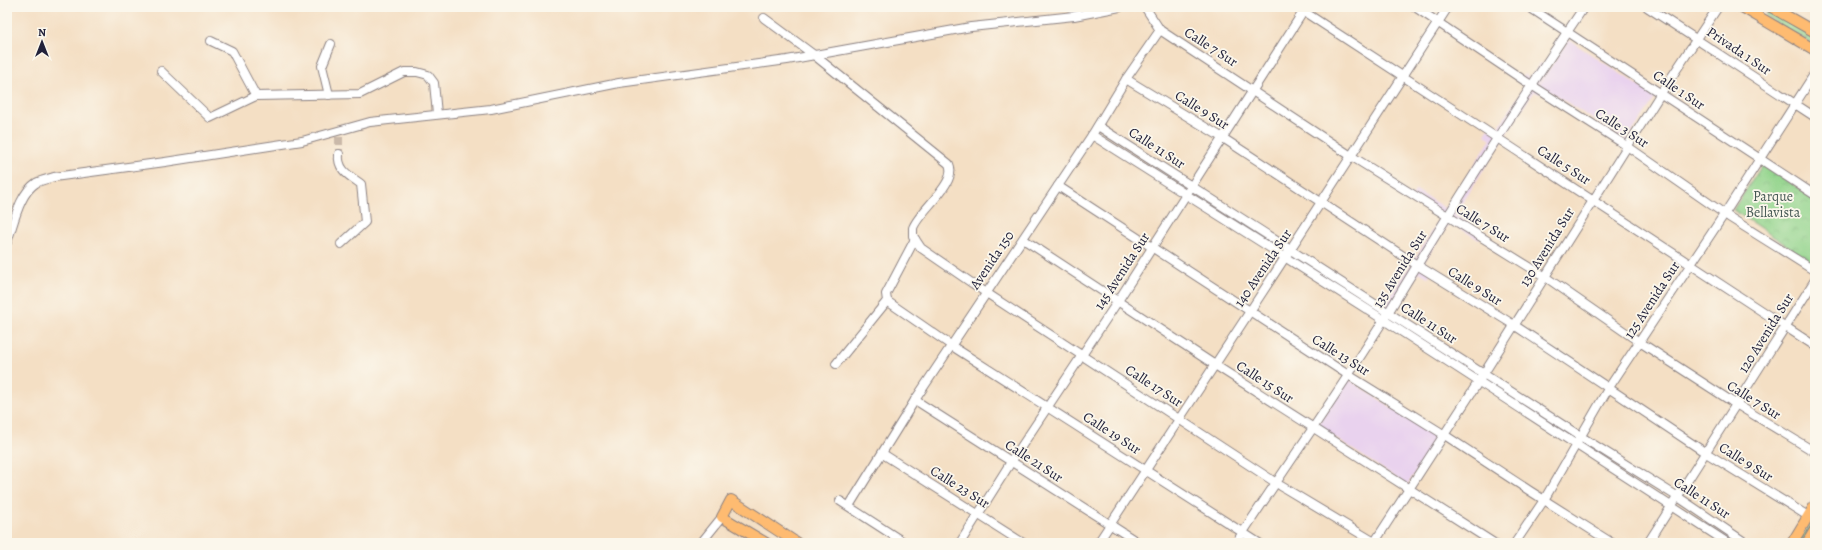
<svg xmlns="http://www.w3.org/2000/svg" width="1822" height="550" viewBox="0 0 1822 550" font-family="Alegreya,serif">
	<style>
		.built { fill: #e9d2ee }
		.grass { fill: url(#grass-dots); stroke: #5a7b64 }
		.park { fill: url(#park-crowns); stroke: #5a7b64 }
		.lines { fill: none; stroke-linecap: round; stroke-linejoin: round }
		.minor-tunnel { stroke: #cab9a9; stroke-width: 8; stroke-dasharray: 8 4; stroke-linecap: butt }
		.minor-casing { stroke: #8b8080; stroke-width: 10 }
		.major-casing { stroke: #8b8080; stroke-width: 12 }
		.minor { stroke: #fff; stroke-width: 8 }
		.major { stroke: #febb71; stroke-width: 10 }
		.labels { text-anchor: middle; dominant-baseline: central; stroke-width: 3.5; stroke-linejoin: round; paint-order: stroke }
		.street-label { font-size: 14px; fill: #22223b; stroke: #fbf7ec }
		.park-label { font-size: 14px; fill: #445753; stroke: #fbf7ec }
	</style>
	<defs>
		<pattern id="grass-dots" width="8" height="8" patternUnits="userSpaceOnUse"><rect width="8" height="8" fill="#93d48c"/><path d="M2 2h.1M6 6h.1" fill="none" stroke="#7eb67a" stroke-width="1.8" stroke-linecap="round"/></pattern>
		<pattern id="park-crowns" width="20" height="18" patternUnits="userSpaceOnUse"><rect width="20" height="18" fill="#93d48c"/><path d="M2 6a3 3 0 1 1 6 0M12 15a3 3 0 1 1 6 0" fill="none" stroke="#7eb67a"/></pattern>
	</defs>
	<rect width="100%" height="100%" fill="#fbf7ec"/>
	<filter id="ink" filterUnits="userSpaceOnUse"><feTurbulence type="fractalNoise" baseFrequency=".025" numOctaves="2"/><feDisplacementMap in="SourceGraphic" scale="8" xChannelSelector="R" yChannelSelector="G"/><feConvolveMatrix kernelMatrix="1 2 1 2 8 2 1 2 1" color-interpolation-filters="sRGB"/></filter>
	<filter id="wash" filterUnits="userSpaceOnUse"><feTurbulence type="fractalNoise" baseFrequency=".012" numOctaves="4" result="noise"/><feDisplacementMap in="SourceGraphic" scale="16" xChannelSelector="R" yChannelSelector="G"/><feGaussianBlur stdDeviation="0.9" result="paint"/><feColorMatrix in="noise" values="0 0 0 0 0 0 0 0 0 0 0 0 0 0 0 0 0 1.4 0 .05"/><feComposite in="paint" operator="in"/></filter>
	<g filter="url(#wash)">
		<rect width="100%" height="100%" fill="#f4dfc4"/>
		<g class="built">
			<polygon points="1569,40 1656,97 1626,141 1539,84"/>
			<polygon points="1540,63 1549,68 1538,84 1543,88 1539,94 1534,91 1455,214 1484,233 1479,240 1450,222 1424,262 1434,269 1428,277 1419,272 1394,310 1385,305 1410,266 1402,260 1407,252 1416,257 1441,217 1411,198 1416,190 1446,209 1491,139 1485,135 1489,128 1495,132 1525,86 1519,82 1524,74 1530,78"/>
			<polygon points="1348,379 1438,438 1407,485 1317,426"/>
		</g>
		<g class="grass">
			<polygon points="1770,12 1815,37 1815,45 1766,17 1766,13"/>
			<polygon points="1815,517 1815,522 1801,543 1798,543"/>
		</g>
		<polygon class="park" points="1763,164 1815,199 1815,264 1733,210"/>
	</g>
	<g filter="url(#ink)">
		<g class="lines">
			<polyline class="minor-tunnel" points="339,137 339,154"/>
			<g class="minor-casing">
				<g id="minor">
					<polyline points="1145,7 1160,30 1351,156 1544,276 1635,339 1731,401 1815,452"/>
					<polyline points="1297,7 1815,346"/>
					<polyline points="1415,7 1525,81 1627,146 1729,217 1815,271"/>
					<polyline points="1529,7 1815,195"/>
					<polyline points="1647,7 1815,117"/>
					<path d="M764,18L814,55L949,164C958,184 920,209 913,228V236L921,248L982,290L1281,486L1376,543"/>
					<polyline points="211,41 232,51 256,96"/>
					<polyline points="161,71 210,118 256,96 360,94 404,72 417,72 428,75 434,83 437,114"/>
					<polyline points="1126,79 1223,138 1417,265 1514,325 1703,451 1808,516"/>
					<polyline points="329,95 322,66 331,44"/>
					<polyline points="1098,126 1580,436 1678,497 1746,543"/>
					<polyline points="1092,135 1373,313 1728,543"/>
					<path d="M339,154C337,170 350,176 361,184L365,222L341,244"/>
					<polyline points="1058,186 1342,371 1440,432 1530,491 1612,543"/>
					<polyline points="1023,239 1215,365 1494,543"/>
					<path d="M7,242C14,223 19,194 36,183C41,180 48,179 54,177L165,162L302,141L370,122L491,109L619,83L787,60L971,27L1074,16L1120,7"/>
					<polyline points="887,301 955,348 1259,543"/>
					<polyline points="836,364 887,301 886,294 915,239"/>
					<polyline points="915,400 1139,543"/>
					<polyline points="883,454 1023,543"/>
					<polyline points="840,501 905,543"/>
					<polyline points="849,506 915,400 1092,135 1126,79 1160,30"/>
					<polyline points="701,543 722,517"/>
					<polyline points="960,543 1011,462 1118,301 1303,12"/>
					<path d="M1098,543C1216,365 1331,186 1448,7"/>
					<path d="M1236,543C1286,466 1340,391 1388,313C1451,209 1516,107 1584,7"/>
					<polyline points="1374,543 1488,367 1661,93 1718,7"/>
					<polyline points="1515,543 1544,500 1608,389 1725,213 1815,73"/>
					<polyline points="1648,543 1815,280"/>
				</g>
			</g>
			<g class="major-casing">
				<g id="major">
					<polyline points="1742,7 1815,50"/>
					<polyline points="1771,7 1815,32"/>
					<polyline points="766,543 722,517 731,500 797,543"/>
					<polyline points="1792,543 1815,505"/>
					<polyline points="1807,543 1815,530"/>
				</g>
			</g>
			<use href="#minor" class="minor"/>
			<use href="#major" class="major"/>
		</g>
	</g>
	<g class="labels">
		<g class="street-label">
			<text transform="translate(1211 47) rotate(33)">Calle 7 Sur</text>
			<text transform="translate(1739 51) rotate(34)">Privada 1 Sur</text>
			<text transform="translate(1679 90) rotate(34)">Calle 1 Sur</text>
			<text transform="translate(1202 110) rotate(32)">Calle 9 Sur</text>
			<text transform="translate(1622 128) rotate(33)">Calle 3 Sur</text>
			<text transform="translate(1157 148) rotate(33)">Calle 11 Sur</text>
			<text transform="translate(1564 165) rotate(33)">Calle 5 Sur</text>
			<text transform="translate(1483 223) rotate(32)">Calle 7 Sur</text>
			<text transform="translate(1547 247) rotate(-58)">130 Avenida Sur</text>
			<text transform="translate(992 260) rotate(-56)">Avenida 150</text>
			<text transform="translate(1263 268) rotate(-56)">140 Avenida Sur</text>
			<text transform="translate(1400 269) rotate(-58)">135 Avenida Sur</text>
			<text transform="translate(1122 271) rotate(-57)">145 Avenida Sur</text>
			<text transform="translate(1475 286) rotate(32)">Calle 9 Sur</text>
			<text transform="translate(1652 300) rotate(-57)">125 Avenida Sur</text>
			<text transform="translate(1429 323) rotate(33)">Calle 11 Sur</text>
			<text transform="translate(1766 333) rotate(-58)">120 Avenida Sur</text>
			<text transform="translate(1341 355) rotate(32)">Calle 13 Sur</text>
			<text transform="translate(1265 382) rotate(33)">Calle 15 Sur</text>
			<text transform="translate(1154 386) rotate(33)">Calle 17 Sur</text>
			<text transform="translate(1754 400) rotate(32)">Calle 7 Sur</text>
			<text transform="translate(1112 433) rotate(33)">Calle 19 Sur</text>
			<text transform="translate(1034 461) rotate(33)">Calle 21 Sur</text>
			<text transform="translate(1746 462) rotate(32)">Calle 9 Sur</text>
			<text transform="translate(960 487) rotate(32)">Calle 23 Sur</text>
			<text transform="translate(1702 498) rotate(33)">Calle 11 Sur</text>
		</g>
		<g class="park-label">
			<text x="1773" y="196">Parque<tspan x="1773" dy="16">Bellavista</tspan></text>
		</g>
	</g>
	<rect width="1822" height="550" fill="none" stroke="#fbf7ec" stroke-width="24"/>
	<g transform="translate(42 42)" stroke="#fbf7ec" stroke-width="3" paint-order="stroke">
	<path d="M0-3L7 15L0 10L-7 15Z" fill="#22223b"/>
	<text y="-6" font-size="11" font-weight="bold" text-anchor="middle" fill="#22223b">N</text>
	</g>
</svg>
